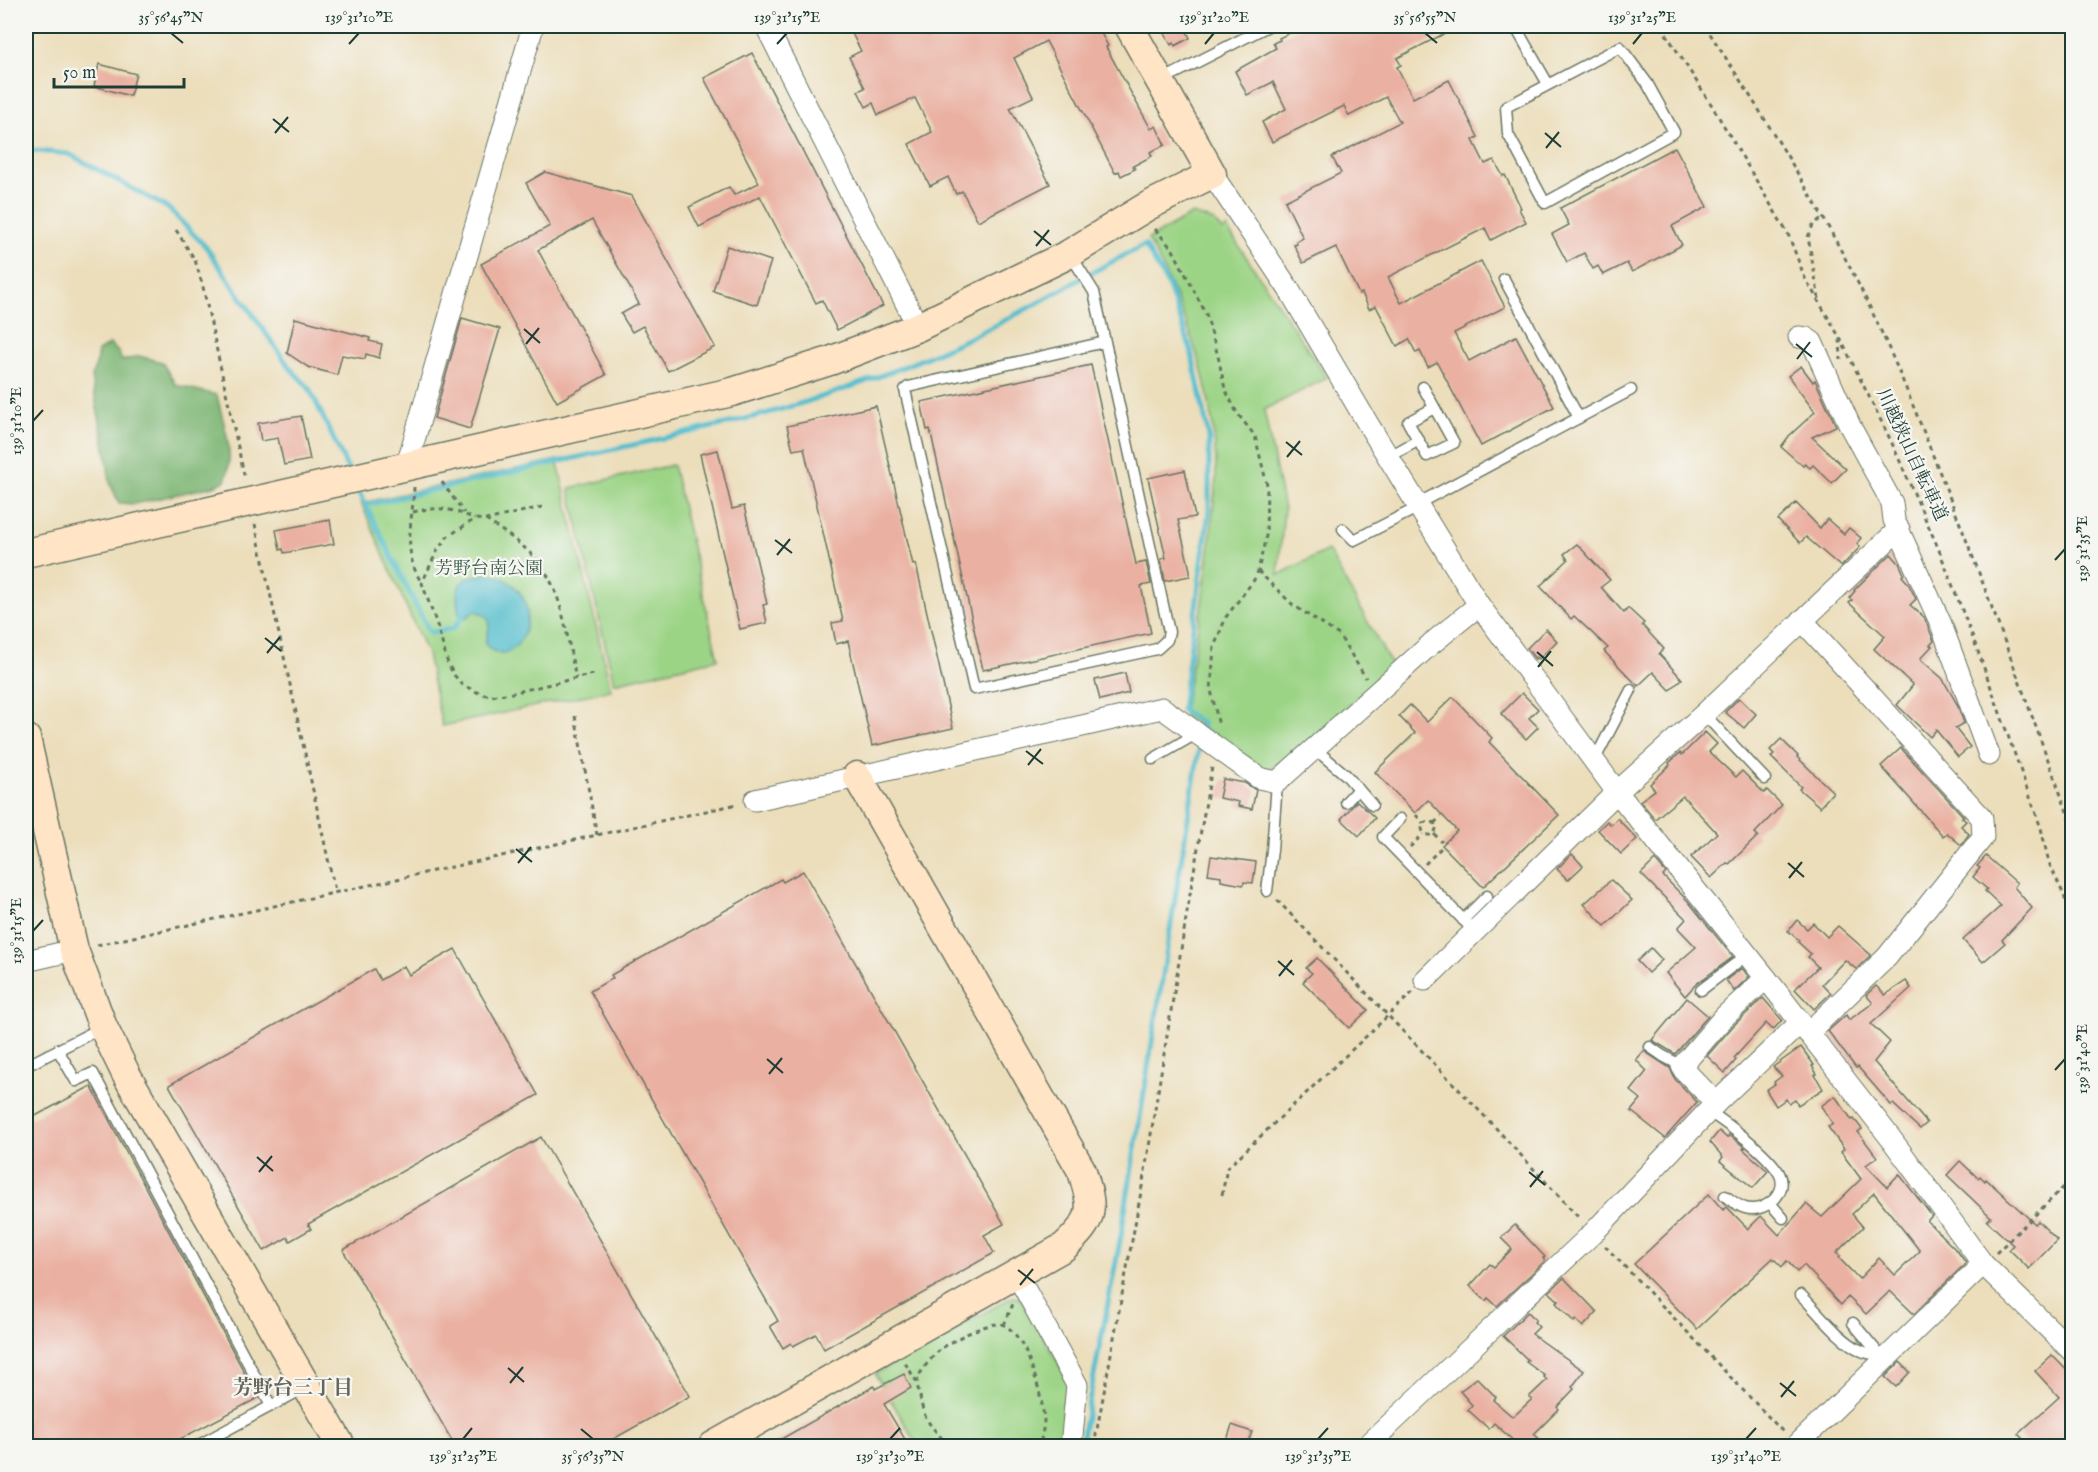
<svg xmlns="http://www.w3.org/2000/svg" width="2098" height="1472" viewBox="0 0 2098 1472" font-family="'IM FELL English','Noto Serif JP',serif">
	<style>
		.green { fill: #9cd486; stroke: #5e885d; stroke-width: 1.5 }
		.forest { fill: #7db673; stroke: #4e7a54; stroke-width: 1.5 }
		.water { fill: #52bdcd; stroke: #387d80; stroke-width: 1.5 }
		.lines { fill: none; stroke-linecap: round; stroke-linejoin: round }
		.stream { stroke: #52bdcd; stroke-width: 5 }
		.building { fill: #eab1a2; fill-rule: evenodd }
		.lane-casing { stroke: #677563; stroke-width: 13 }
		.street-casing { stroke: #677563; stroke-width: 23 }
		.secondary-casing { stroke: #677563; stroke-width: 31 }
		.path { stroke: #677563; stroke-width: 3; stroke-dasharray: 4.5 4.5; stroke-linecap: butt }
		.lane { stroke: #fff; stroke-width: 10 }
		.street { stroke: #fff; stroke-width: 21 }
		.secondary { stroke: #ffe4c6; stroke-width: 28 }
		.ticks { fill: none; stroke: #1f3d34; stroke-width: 2 }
		.labels { text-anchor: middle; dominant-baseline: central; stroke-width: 4.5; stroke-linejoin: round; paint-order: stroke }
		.street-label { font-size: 18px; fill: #1f3d34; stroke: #f6f6f2 }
		.park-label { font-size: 18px; fill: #385b44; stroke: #f6f6f2 }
		.neighbourhood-label { font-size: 20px; font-weight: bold; fill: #66665a; stroke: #f6f6f2 }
		.neatline { fill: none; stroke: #1f3d34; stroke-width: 2 }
		.ticks-label { font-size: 15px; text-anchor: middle; fill: #1f3d34 }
	</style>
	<rect width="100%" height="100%" fill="#f6f6f2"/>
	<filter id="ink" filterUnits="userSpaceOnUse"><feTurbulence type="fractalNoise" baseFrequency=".0167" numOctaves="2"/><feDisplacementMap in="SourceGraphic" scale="12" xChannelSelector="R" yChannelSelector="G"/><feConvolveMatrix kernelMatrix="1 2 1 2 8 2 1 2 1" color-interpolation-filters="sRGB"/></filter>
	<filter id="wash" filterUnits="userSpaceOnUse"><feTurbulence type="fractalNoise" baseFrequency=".008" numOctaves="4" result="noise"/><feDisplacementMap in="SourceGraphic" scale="24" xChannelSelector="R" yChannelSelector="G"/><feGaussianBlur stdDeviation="1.35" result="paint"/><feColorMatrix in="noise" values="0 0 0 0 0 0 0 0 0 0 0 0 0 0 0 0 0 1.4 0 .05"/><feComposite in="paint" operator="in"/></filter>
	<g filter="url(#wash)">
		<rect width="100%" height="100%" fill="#ecdebb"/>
		<g class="green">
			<path d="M1192,214L1214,221L1222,231L1227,228L1327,378L1264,410L1284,509L1278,575L1328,550L1392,666L1290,759L1267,770L1183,716C1194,652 1206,587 1212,522C1213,506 1216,489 1216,473C1216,392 1186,309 1148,239Z"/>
			<polygon points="557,460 611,690 442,726 427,654 361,503"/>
			<polygon points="673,465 718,659 614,683 569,488"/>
			<polygon points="1012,1297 1020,1298 1072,1386 1064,1446 918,1446 875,1374"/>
		</g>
		<path class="forest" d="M110,344L119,353L122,361L139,356L162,362L176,385L217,395C223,424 236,452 225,481L214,486L134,504L119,503L110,483L106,453L91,377L96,365L98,351Z"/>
		<path class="water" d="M487,574C499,575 506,579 515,587C546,615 512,676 485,644C488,628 497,617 475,611L465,619L461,618C457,609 454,589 463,581C469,576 480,575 487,574Z"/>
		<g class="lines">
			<g class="stream">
				<polyline points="26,150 69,154 168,208 206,247 290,368 309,388 348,469"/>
				<polyline points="356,486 430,633 454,628 464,614"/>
				<path d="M366,505L726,424C818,402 907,369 992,327C1044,301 1093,270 1145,245L1169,287L1191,350L1209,437V511L1182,710L1202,723V731"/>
				<polyline points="1082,1438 1121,1236 1200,743"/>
			</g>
		</g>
		<g id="blocks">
			<g class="building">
				<polygon points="848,26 922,26 927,35 948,26 1097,26 1108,46 1106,47 1151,129 1156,126 1165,145 1150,152 1152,156 1133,166 1135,169 1121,176 1119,171 1115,173 1046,41 1014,58 1033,97 1010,108 1050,184 978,221 962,191 956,194 948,177 930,186 909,144 932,132 915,98 878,115 873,103 866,107 858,91 865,88 849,57 861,51"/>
				<polygon points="1161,26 1184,26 1190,38 1175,46 1174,43 1171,45"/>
				<polygon points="1304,26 1459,26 1397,58 1401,65 1397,67 1413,98 1449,80 1478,137 1473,140 1485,164 1494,160 1503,176 1505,175 1521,208 1519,209 1526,222 1491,240 1485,228 1388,277 1401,303 1481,261 1505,307 1454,333 1469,361 1516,336 1554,407 1481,446 1437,362 1428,367 1420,351 1416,353 1409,339 1397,346 1376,306 1369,309 1362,293 1359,294 1336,247 1303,263 1294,245 1297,244 1296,242 1303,238 1285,201 1341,173 1332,157 1400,122 1386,97 1349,116 1344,106 1272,142 1262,122 1286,109 1273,82 1247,95 1235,71 1276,48 1273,43 1280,40 1279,38"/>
				<polygon points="752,53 883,306 837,330 822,300 816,303 760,196 699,227 689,207 729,187 734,195 759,183 704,78"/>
				<polygon points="99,64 136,74 130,96 94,86"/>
				<polygon points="1675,147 1707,207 1672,226 1682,245 1632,272 1627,263 1603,275 1598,266 1593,269 1584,253 1567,262 1552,234 1569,225 1560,208"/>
				<polygon points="545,172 632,196 715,347 668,371 643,326 632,332 621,314 639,304 592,220 538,250 606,375 557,402 481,264 550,226 526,183"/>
				<polygon points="727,246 771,261 757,305 713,291"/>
				<polygon points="295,318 370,338 369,341 382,344 379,358 366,354 365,359 342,355 337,375 308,367 287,353"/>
				<polygon points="462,318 500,329 470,429 434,418"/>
				<polygon points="1091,365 1136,564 1146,562 1151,584 1141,586 1151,633 983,670 930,429 927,430 921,402"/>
				<polygon points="1801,366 1813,382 1815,380 1836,426 1812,437 1846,469 1832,483 1813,465 1810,468 1805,464 1803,466 1781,447 1789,436 1815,412 1788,376"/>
				<polygon points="876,406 913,565 916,564 953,728 872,746 848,641 836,644 832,623 843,621 804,448 793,450 787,426"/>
				<polygon points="301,416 310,460 284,465 278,438 261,441 258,423"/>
				<polygon points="718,450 732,509 744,506 767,604 763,605 767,623 740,629 700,454"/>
				<polygon points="1185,470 1195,517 1178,520 1190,570 1190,576 1165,581 1161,559 1166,558 1148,478"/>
				<polygon points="1796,503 1820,528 1827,519 1844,534 1849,528 1861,538 1857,544 1860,547 1841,567 1806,537 1800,543 1778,520"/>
				<polygon points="330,520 334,544 284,553 283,549 280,550 276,530"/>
				<polygon points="1577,544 1610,580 1601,587 1624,613 1628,608 1644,623 1642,625 1664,649 1659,654 1682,679 1670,690 1653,672 1638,686 1604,651 1608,648 1574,616 1571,619 1540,586 1568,560 1564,554"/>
				<polygon points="1891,554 1899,563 1904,574 1902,576 1908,583 1916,599 1910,605 1924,617 1934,641 1930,645 1932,646 1920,659 1942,678 1957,704 1964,723 1955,728 1970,747 1958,757 1936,730 1930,737 1897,705 1913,685 1874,649 1885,636 1849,603 1852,600 1849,598 1855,591 1854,590"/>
				<polygon points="1546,629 1557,641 1539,659 1537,657 1535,659 1527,648"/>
				<polygon points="1125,673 1129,693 1100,700 1095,680"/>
				<polygon points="1522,693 1538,709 1529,718 1538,727 1526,739 1501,714"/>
				<polygon points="1453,697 1492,738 1489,742 1559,815 1483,887 1442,845 1457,831 1428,800 1415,813 1375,772 1415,733 1399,716 1410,705 1427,722"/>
				<polygon points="1739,698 1756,714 1744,728 1725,712"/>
				<polygon points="1705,732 1717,744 1709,752 1736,777 1742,771 1764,793 1767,790 1782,805 1755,833 1758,836 1729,864 1727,863 1711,878 1691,857 1717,833 1683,796 1655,819 1640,801 1655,790 1650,784 1670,765 1669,763 1680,753 1682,755"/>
				<polygon points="1781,739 1798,756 1797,757 1833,792 1820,807 1799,789 1801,787 1771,757 1774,754 1770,750"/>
				<polygon points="1901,748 1964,817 1962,818 1966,821 1961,826 1969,834 1961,845 1947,833 1943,836 1881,766"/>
				<polygon points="1223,779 1245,783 1256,790 1252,809 1238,806 1239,802 1219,798"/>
				<polygon points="1357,801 1375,818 1359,836 1341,819"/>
				<polygon points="1617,818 1637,839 1621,854 1598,830 1607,821 1611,825"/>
				<polygon points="1572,854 1583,866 1568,880 1557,869"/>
				<polygon points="1211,856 1256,862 1253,883 1244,882 1243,885 1221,881 1221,876 1208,874"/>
				<polygon points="1986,856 2017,883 2014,887 2032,908 2002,940 2005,943 1983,962 1963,940 2001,906 1985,891 1987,889 1973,877 1980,868 1977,866"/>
				<polygon points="1655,860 1666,873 1663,876 1688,901 1733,957 1696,984 1685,996 1666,973 1696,947 1678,928 1686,919 1641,874"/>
				<polygon points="803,871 1004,1224 984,1235 994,1253 824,1349 816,1334 793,1346 791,1343 783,1348 770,1326 778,1321 590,991 613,978 611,975 781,879 783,882"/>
				<polygon points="1611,880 1632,900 1605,926 1584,904"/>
				<polygon points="1797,920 1807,929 1813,923 1827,937 1838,926 1871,955 1856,969 1845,960 1822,984 1831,993 1814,1009 1795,989 1818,967 1808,957 1811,954 1798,942 1799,940 1788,931"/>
				<polygon points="1651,948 1662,960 1648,973 1637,961"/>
				<polygon points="455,949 538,1095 308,1224 311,1229 290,1241 288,1237 264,1251 169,1085 374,969 380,980 404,966 409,975"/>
				<polygon points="1317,958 1368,1010 1349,1028 1303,982 1312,973 1306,968"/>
				<polygon points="1742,968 1749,977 1734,991 1726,980"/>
				<polygon points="1906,981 1911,988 1871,1024 1890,1042 1874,1062 1927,1123 1920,1129 1893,1104 1891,1105 1858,1067 1856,1068 1828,1031 1846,1015 1849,1020 1873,1003 1866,995 1876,986 1885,995"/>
				<polygon points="1687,998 1708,1016 1675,1054 1652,1040"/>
				<polygon points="1763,998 1782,1020 1773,1030 1766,1023 1734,1058 1736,1060 1725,1073 1707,1056 1733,1026"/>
				<polygon points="1801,1047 1814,1065 1812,1066 1817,1074 1815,1075 1823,1089 1798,1105 1795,1100 1789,1104 1786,1099 1776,1106 1766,1090 1775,1084 1774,1082 1782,1076 1773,1067"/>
				<polygon points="1644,1051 1670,1068 1675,1079 1697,1102 1665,1138 1631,1111 1641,1099 1631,1091 1647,1071 1636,1060"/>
				<polygon points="91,1086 258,1398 167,1446 26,1446 26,1121"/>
				<path d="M1835,1096L1852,1120L1854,1119L1862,1129L1858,1132L1877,1157L1866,1165L1887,1187L1899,1174L1932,1216L1927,1221L1958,1252L1966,1263L1914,1314L1890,1291L1866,1314L1848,1297L1841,1305L1804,1265L1797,1272L1787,1261L1782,1267L1773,1258L1697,1329L1634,1264L1709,1194L1723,1210L1727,1207L1748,1229L1761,1216L1779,1235L1806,1204L1822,1217L1861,1179L1841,1152L1844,1149L1828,1127L1833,1124L1821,1106ZM1874,1193L1920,1251L1895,1275L1879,1258L1859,1279L1839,1258L1840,1256L1836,1253L1863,1227L1852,1214Z"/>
				<polygon points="1719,1131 1727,1138 1729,1135 1742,1145 1745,1148 1743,1149 1768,1171 1753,1188 1720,1161 1723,1157 1710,1142"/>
				<polygon points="541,1137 690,1396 601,1446 455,1446 343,1250"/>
				<polygon points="1960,1161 1978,1178 1980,1176 1985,1181 1986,1179 2035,1224 2038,1221 2057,1240 2029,1269 2009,1249 2013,1245 1987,1221 1991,1217 1947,1175"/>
				<polygon points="1515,1225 1545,1257 1543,1258 1545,1261 1497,1306 1488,1298 1486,1301 1470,1286 1490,1264 1494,1267 1512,1249 1501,1238"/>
				<polygon points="1564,1278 1597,1312 1583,1327 1576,1320 1574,1322 1556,1303 1559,1301 1549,1292"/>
				<polygon points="1528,1312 1536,1320 1534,1322 1539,1327 1532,1334 1584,1371 1572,1387 1574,1389 1557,1407 1559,1409 1534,1434 1547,1446 1519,1446 1494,1423 1489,1429 1468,1410 1472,1405 1460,1391 1477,1378 1496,1397 1493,1400 1513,1417 1532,1399 1529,1397 1547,1380 1544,1377 1545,1376 1526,1362 1528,1360 1503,1336"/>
				<polygon points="2052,1355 2073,1377 2073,1430 2054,1446 2030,1446 2018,1434 2059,1397 2035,1371"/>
				<polygon points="1900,1362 1910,1372 1896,1387 1885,1377"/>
				<polygon points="904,1374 911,1388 884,1404 909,1446 769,1446 874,1386 875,1389"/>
				<polygon points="1232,1425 1252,1432 1247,1446 1225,1446"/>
			</g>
		</g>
	</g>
	<g filter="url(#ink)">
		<use href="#blocks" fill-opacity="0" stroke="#677563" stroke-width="1.5"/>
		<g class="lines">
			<g class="lane-casing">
				<g id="lane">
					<polyline points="1515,26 1548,84"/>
					<polygon points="1620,47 1647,83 1674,132 1545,203 1508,134 1506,107"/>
					<polyline points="1160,81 1268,26"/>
					<polyline points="1070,254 1094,292 1169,632 1167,640 1157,649 974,689 905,390 908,387 1105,342"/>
					<polyline points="1504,279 1579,418"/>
					<polyline points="1423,387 1454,443 1427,456 1408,422 1434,408"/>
					<polyline points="1388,457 1419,440"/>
					<polyline points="1417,504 1631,390"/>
					<polyline points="1343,529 1354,540 1419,507"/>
					<polyline points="1704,714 1765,779"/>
					<polyline points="1315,749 1346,775 1372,805"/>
					<polyline points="1153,759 1196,734"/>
					<polyline points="1594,761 1631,690"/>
					<polyline points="1346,802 1358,789"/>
					<polyline points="1400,819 1383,837 1475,932"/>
					<polyline points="1267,891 1272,850 1277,782"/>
					<polyline points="1463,920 1487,896"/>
					<polyline points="1701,990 1747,955"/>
					<polyline points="1650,1047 1663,1056 1682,1066"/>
					<polyline points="58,1050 76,1081 93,1073 271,1406"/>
					<polyline points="26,1066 103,1027"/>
					<path d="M1708,1111C1729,1125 1766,1152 1779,1173C1790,1192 1765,1214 1745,1208C1738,1206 1731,1200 1725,1196"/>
					<polyline points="1770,1203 1783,1218"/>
					<path d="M1801,1295C1817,1311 1839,1340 1860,1350C1868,1355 1877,1353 1886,1358"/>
					<polyline points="1853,1323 1879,1354"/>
					<polyline points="197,1446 306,1387"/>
				</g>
			</g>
			<g class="street-casing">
				<g id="street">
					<polyline points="766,26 918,327"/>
					<polyline points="1212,174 1288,288 1368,424 1479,605 1617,792 1766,978 1889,1136 1983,1264 2072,1351"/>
					<polyline points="1799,337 1806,338 1812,342 1851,428 1892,503 1894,520 1941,624 1989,755"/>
					<polyline points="406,468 533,26"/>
					<polyline points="1802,620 1982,818 1983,837 1887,957 1808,1033"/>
					<polyline points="755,800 1162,708 1259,778 1277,782 1431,644 1479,605"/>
					<polyline points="26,961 74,950"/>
					<polyline points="1425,980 1617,792 1704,714 1899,529"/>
					<polyline points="1716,1103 1684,1070 1682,1066 1724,1017 1766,978"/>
					<polyline points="1016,1273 1077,1385 1071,1446"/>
					<polyline points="1367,1446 1593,1233 1716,1103 1800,1023"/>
					<polyline points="1796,1446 1983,1264"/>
				</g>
			</g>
			<g class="secondary-casing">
				<g id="secondary">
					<polyline points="26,553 732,392 830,361 918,327 1069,254 1146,207 1212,174 1129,26"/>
					<polyline points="26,738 74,950 103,1027 126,1074 341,1446"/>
					<path d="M713,1446L1064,1247C1095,1218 1094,1211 1082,1171L857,776"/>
				</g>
			</g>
			<g class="path">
				<polyline points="1661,26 1711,104 1788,234 1805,278 1840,338 1891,441 1939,550 1979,654 2041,828 2049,863 2064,895 2072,924"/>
				<path d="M1705,26C1769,124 1832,224 1881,331C1908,390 1931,451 1955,511C1996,615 2033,720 2072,825"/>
				<polyline points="1155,229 1173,250 1206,314 1218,356 1225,389 1237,413 1255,436 1267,485 1266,536 1258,571 1254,580 1226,617 1214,647 1211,690 1219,726"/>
				<polyline points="176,230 195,260 203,287 245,479"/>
				<polyline points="1819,299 1808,237 1813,225 1823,217"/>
				<polyline points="1840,339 1841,360"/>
				<polyline points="442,482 464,513"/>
				<path d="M414,487C413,522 401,552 422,583"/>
				<polyline points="542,507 486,520 475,519 447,537 437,551 422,583 437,625 448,664 454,675 463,685 477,692 490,696 512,693 594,674"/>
				<path d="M413,512C439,506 450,508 475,519"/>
				<path d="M486,520C504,532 526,546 540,564C564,595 567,641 576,678"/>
				<polyline points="255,524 335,891"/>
				<polyline points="1258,571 1293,605 1339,635 1366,678"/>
				<polyline points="575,716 597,835"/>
				<polyline points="1416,815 1423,823"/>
				<circle cx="1429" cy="828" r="7"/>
				<polyline points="1434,823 1441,817"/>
				<polyline points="1434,834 1442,842"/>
				<polyline points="1410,847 1423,834"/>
				<polyline points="1425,864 1441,848"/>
				<polyline points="1277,900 1493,1125 1580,1219"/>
				<polyline points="97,945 738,804"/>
				<polyline points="1222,1195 1227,1168 1413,992"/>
				<polyline points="1605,1246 1783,1432"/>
				<polyline points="1996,1253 2072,1179"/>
				<polyline points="1004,1325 1013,1304"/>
				<polyline points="905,1363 917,1382"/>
				<path d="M948,1446C932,1425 924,1424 920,1396C919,1392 917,1386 917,1382C919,1371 933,1356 941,1349C951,1341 991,1319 1004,1325C1027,1336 1042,1395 1044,1419C1044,1428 1041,1438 1040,1446"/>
				<polyline points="1094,1446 1146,1165 1190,894 1212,767"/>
			</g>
			<use href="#lane" class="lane"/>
			<use href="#street" class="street"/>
			<use href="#secondary" class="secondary"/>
		</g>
	</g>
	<path class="ticks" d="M171,33L183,43M1425,33L1437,43M349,44L359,33M777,44L787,33M1205,44L1214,33M1633,44L1642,33M273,119L289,132M275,133L288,117M1545,133L1561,147M1546,148L1559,132M1034,231L1051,245M1036,246L1049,230M524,329L540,343M526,344L539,328M1796,344L1812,357M1797,359L1810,342M33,421L43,410M1286,442L1302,455M1287,457L1300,441M775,540L792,553M777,555L790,539M2055,560L2065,549M265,638L281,651M1537,652L1553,666M267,653L280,637M1538,667L1551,651M1026,751L1043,764M1028,765L1041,749M516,849L532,862M518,863L531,847M1788,863L1804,877M1789,878L1802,862M33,931L43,920M1278,961L1294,975M1279,976L1292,960M767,1059L783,1073M2055,1070L2065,1059M769,1074L782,1058M257,1157L273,1171M259,1172L272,1156M1529,1172L1545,1185M1530,1187L1543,1171M1018,1270L1035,1283M1020,1285L1033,1269M508,1368L524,1382M510,1383L523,1367M1780,1383L1796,1396M1781,1397L1794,1381M581,1429L593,1439M463,1439L472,1428M890,1439L900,1428M1318,1439L1328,1428M1746,1439L1756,1428"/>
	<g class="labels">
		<g class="street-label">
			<text transform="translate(1911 455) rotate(65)">川越狭山自転車道</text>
		</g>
		<g class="park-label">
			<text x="489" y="569">芳野台南公園</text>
		</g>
		<g class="neighbourhood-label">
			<text x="293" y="1388">芳野台三丁目</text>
		</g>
	</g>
	<rect width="2098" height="1472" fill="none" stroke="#f6f6f2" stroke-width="66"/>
	<path d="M54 78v9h130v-9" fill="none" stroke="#1f3d34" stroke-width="3"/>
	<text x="63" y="78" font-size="18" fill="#1f3d34" stroke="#f6f6f2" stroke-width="4.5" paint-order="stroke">50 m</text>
	<rect x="33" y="33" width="2032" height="1406" class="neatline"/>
	<g class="ticks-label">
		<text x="171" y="22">35°56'45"N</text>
		<text x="359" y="22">139°31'10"E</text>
		<text x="787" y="22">139°31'15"E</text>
		<text x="1214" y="22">139°31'20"E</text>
		<text x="1425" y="22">35°56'55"N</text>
		<text x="1642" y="22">139°31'25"E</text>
		<text transform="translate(16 421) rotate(-90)" y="5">139°31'10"E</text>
		<text transform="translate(2082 549) rotate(-90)" y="5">139°31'35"E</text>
		<text transform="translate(16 931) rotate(-90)" y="5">139°31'15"E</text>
		<text transform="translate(2082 1059) rotate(-90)" y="5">139°31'40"E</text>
		<text x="463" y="1461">139°31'25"E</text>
		<text x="593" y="1461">35°56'35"N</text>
		<text x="890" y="1461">139°31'30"E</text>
		<text x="1318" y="1461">139°31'35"E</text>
		<text x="1746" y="1461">139°31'40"E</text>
	</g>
</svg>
